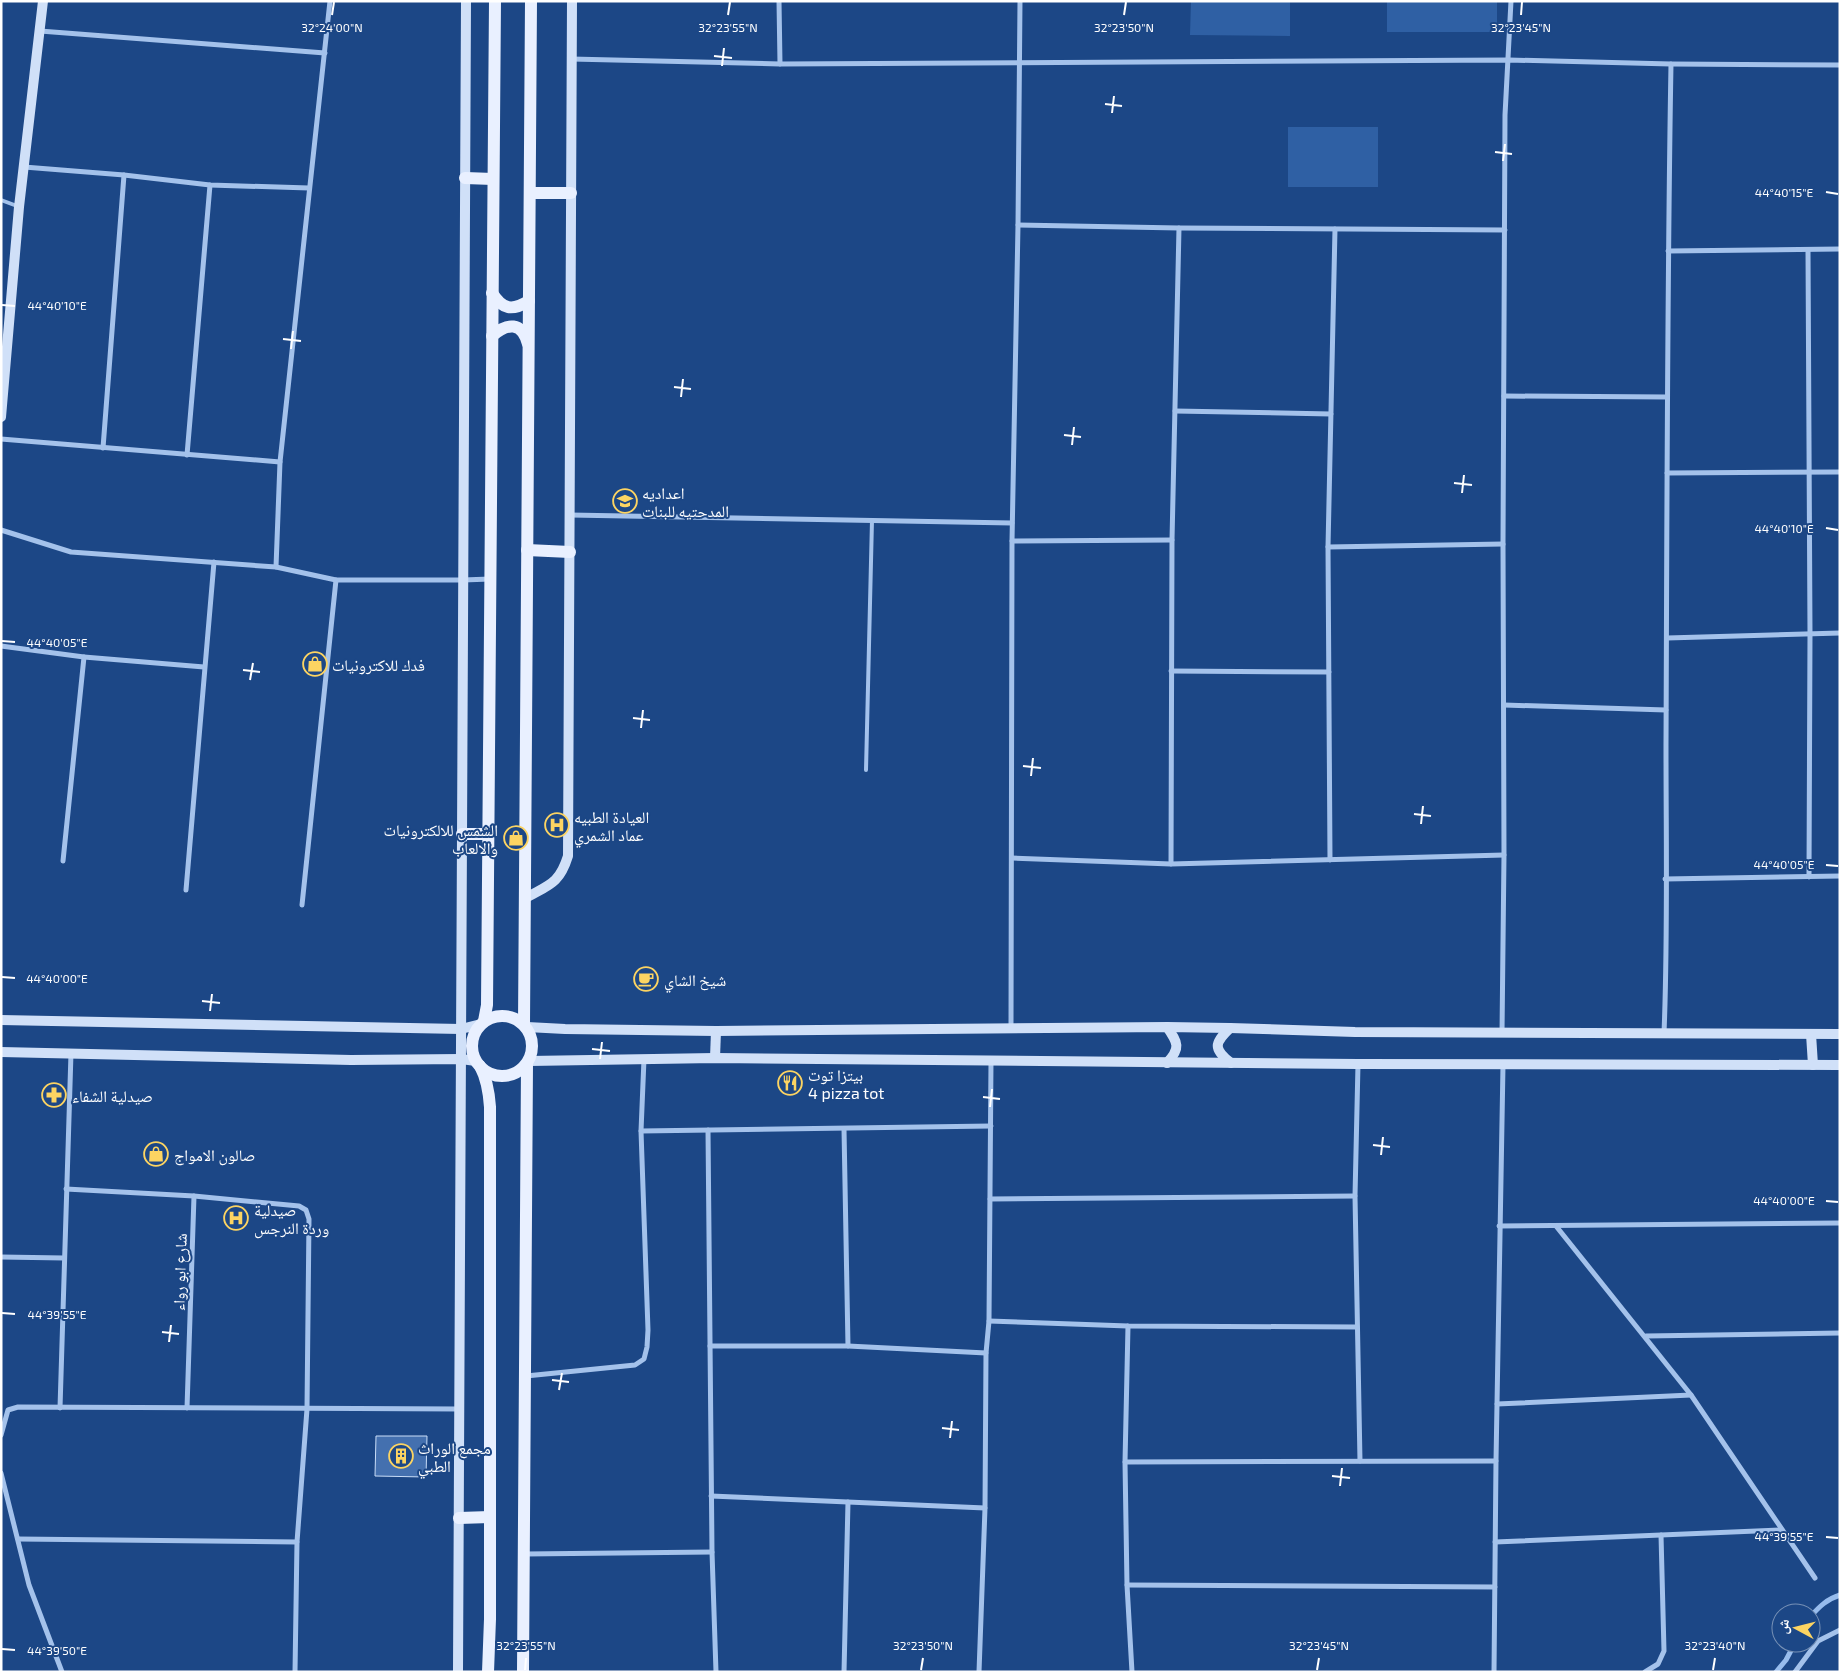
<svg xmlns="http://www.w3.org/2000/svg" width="1841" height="1673" viewBox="0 0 1841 1673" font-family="'Exo 2','Noto Naskh Arabic',sans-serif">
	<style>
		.green { fill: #2f60a4 }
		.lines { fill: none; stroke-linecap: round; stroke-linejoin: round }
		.stream { stroke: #97bced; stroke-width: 5 }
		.building { fill: #4470af; stroke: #c9ddf8 }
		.lane { stroke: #a4c2eb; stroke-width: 4 }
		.street { stroke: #a4c2eb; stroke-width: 5 }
		.secondary { stroke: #d0e0f8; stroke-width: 10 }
		.primary { stroke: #e9f0ff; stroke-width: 12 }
		.ticks { fill: none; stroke: #fff; stroke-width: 2 }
		.labels { text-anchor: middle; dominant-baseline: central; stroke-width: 4; stroke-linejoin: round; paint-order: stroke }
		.poi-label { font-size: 16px; fill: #fff; stroke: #1c4786; text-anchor: start }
		.street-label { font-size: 16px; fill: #fff; stroke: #1c4786 }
		.ticks-label { font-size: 12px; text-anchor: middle; fill: #fff; stroke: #1c4786; stroke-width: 4; stroke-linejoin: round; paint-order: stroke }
	</style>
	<rect width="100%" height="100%" fill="#1c4786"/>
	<g class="green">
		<polygon points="1191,1 1290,1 1290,36 1190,35"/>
		<rect x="1387" y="1" width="110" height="31"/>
		<rect x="1288" y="127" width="90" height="60"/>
	</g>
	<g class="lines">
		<g class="stream">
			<path d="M1811,1616C1819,1607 1827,1599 1840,1595"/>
			<polyline points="1776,1672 1786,1660 1795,1643"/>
		</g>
	</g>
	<polygon class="building" points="376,1436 427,1436 426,1477 375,1476"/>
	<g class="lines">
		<g class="lane">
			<polyline points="1,200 17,206"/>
			<polyline points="866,770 872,520"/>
		</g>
		<g class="street">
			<polyline points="779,1 780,64"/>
			<polyline points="40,31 325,53"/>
			<polyline points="571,59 780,64 1509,60 1671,64 1840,65"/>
			<polyline points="24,167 124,175 210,185 309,188"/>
			<polyline points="1018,225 1179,228 1505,230"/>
			<polyline points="1808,250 1810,634 1809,877"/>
			<polyline points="1668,251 1840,249"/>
			<polyline points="1504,396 1667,397"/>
			<polyline points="1175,411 1331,414"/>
			<polyline points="1,439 280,462"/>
			<polyline points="103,448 124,175"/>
			<polyline points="187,455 210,185"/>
			<polyline points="1667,473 1840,472"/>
			<polyline points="570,515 1012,523"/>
			<polyline points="1,530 71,552 276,567 336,580 463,580 490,579"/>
			<polyline points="1012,541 1172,540"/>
			<polyline points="1328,547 1503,544"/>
			<polyline points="276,567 280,462 330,1"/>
			<polyline points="1667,638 1840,633"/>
			<polyline points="1,646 84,657 63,861"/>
			<polyline points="84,657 204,667"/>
			<polyline points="1171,671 1329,672"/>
			<polyline points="1504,705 1666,710"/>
			<polyline points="1012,858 1171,864 1504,855"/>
			<polyline points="1330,860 1328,547 1335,229"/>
			<polyline points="1171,864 1172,540 1179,228"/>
			<polyline points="1665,879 1840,876"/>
			<polyline points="186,890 214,562"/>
			<polyline points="302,905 336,580"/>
			<polyline points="1011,1028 1012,541 1018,225 1020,1"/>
			<polyline points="1502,1033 1504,855 1503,544 1505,115 1511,1"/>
			<path d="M1664,1033C1668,937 1666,842 1666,746C1667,519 1667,291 1671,64"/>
			<polyline points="1358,1064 1355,1196 1360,1461"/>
			<polyline points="844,1129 848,1346"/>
			<polyline points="708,1130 712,1552 716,1672"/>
			<polyline points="641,1131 991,1126"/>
			<polyline points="66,1189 194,1196 299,1206 306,1210 309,1219 307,1409 297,1542 295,1672"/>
			<polyline points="990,1199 1355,1196"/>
			<polyline points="1499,1226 1840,1223"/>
			<polyline points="1556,1226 1691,1395 1815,1578"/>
			<polyline points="1,1257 64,1258"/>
			<polyline points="989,1321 1128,1326 1357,1327"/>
			<polyline points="1128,1326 1125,1462 1127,1585 1132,1672"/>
			<polyline points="1646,1336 1840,1333"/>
			<polyline points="710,1346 848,1346 986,1353"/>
			<polyline points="526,1376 635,1365 644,1359 647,1347 648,1330 641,1131 644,1059"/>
			<polyline points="1497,1404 1691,1395"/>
			<polyline points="60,1408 71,1053"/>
			<polyline points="187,1408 194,1196"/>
			<polyline points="1,1435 8,1410 18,1407 459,1409"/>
			<polyline points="1125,1462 1496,1461"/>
			<polyline points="1,1473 29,1585 62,1672"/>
			<polyline points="711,1496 985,1508"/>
			<polyline points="18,1539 297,1542"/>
			<polyline points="1495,1542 1782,1530"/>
			<polyline points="525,1554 712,1552"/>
			<polyline points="1127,1585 1495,1587"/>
			<polyline points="844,1672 848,1502"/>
			<polyline points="979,1672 985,1508 986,1353 989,1321 991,1061"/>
			<polyline points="1494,1672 1496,1461 1503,1065"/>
			<polyline points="1645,1672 1658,1664 1664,1651 1661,1535"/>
			<polyline points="1795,1672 1818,1641 1840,1630"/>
		</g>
		<g class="secondary">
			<polyline points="1,417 19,207 43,1"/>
			<path d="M524,899C548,885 559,885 568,856L572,1"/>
			<polyline points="1,1020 461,1029 481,1024"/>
			<polyline points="527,1027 565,1029 716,1031 1167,1027 1230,1028 1355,1032 1840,1034"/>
			<path d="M1167,1027C1178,1043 1181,1048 1167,1063"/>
			<path d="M1230,1028C1214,1043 1213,1049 1231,1063"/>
			<polyline points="1811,1034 1813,1065"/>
			<polyline points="1,1052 351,1060 461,1059 476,1061"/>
			<polyline points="715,1058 716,1031"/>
			<polyline points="529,1061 715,1058 1358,1064 1840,1065"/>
			<polyline points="458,1672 466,1"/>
		</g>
		<g class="primary">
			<polyline points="465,178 493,179"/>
			<polyline points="530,193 571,193"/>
			<path d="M492,293C503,310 512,311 529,301"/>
			<path d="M492,336C507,323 522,321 528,344"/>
			<polyline points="527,550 570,552"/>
			<polyline points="462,834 488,834"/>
			<circle cx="502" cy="1046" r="30"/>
			<polyline points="484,1021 487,1005 495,1"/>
			<polyline points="524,1024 531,1"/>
			<path d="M480,1066C487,1079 489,1092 490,1107V1619L488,1672"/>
			<polyline points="459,1518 490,1517"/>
			<polyline points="523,1672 527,1064"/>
		</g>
	</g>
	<path class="ticks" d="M332,15L334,2M728,15L730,2M1124,15L1126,2M1521,15L1522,2M714,56L732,58M722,66L724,48M1105,104L1122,106M1112,113L1114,96M1495,152L1512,154M1503,161L1505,144M1826,192L1838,194M2,305L15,306M283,339L301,341M291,349L293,331M674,387L691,389M681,397L683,379M1064,435L1081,437M1072,445L1074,427M1454,483L1472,485M1462,493L1464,475M1826,528L1838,530M2,641L15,642M243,670L260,672M250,680L253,663M633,718L650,720M641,728L643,710M1023,766L1041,768M1031,776L1033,758M1414,814L1431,816M1421,824L1423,806M1826,865L1838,866M2,977L15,978M202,1001L220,1003M210,1011L212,994M592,1049L610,1051M600,1059L602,1042M983,1097L1000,1099M990,1107L992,1089M1373,1145L1390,1147M1381,1155L1383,1137M1826,1201L1838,1202M2,1313L15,1314M162,1332L179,1334M169,1342L171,1325M552,1380L569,1382M559,1390L562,1373M942,1428L959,1430M950,1438L952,1421M1332,1476L1350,1478M1340,1486L1342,1468M1826,1537L1838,1538M2,1649L15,1650M525,1670L526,1658M921,1670L923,1658M1317,1670L1319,1658M1713,1670L1715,1658"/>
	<defs>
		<g id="school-ring" transform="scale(1.25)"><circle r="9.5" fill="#1c4786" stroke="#fcd462" stroke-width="1.5"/><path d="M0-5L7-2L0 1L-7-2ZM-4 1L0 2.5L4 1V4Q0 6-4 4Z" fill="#fcd462"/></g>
		<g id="shop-ring" transform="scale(1.25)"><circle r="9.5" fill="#1c4786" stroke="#fcd462" stroke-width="1.5"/><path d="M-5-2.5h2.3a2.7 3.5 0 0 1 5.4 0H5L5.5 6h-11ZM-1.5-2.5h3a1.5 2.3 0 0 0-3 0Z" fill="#fcd462"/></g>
		<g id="hospital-ring" transform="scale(1.25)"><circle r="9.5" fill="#1c4786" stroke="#fcd462" stroke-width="1.5"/><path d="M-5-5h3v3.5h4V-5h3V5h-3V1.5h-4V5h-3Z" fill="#fcd462"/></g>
		<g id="cafe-ring" transform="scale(1.25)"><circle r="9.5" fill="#1c4786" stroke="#fcd462" stroke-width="1.5"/><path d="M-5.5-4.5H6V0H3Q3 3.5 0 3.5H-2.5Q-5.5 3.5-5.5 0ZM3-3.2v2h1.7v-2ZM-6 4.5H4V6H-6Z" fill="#fcd462"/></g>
		<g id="restaurant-ring" transform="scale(1.25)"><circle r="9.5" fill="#1c4786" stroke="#fcd462" stroke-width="1.5"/><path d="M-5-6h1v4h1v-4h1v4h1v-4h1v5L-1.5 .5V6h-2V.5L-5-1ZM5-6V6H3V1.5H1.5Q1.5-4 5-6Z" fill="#fcd462"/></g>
		<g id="pharmacy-ring" transform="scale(1.25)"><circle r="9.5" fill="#1c4786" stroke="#fcd462" stroke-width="1.5"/><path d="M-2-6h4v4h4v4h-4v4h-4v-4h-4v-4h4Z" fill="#fcd462"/></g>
		<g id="building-ring" transform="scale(1.25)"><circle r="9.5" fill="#1c4786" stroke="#fcd462" stroke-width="1.5"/><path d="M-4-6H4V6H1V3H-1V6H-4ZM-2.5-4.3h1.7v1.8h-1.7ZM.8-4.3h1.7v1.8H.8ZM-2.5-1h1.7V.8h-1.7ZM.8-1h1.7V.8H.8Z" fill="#fcd462"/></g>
	</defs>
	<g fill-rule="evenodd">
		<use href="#school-ring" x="625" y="501"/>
		<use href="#shop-ring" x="315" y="664"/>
		<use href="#hospital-ring" x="557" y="825"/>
		<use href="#shop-ring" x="516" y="838"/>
		<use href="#cafe-ring" x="646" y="979"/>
		<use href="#restaurant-ring" x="790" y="1083"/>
		<use href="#pharmacy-ring" x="54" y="1095"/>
		<use href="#shop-ring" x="156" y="1154"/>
		<use href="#hospital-ring" x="236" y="1218"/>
		<use href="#building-ring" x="401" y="1456"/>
	</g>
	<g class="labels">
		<g class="poi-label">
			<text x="642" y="492">اعداديه<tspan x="642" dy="18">المدحتيه للبنات</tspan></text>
			<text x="332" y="664">فدك للاكترونيات</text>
			<text x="574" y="816">العيادة الطبيه<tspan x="574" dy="18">عماد الشمري</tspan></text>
			<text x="498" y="829" text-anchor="end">الشمس للالكترونيات<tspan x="498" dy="18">والالعاب</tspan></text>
			<text x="664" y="979">شيخ الشاي</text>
			<text x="808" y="1074">بيتزا توت<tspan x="808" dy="18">4 pizza tot</tspan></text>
			<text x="72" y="1095">صيدلية الشفاء</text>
			<text x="174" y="1154">صالون الامواج</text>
			<text x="254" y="1209">صيدلية<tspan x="254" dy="18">وردة النرجس</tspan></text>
			<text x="418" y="1447">مجمع الوراث<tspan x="418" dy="18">الطبي</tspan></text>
		</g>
		<g class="street-label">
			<text transform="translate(179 1272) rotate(-88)">شارع ابو رواء</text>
		</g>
	</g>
	<g class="ticks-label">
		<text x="332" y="32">32°24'00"N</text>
		<text x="728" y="32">32°23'55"N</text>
		<text x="1124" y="32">32°23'50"N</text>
		<text x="1521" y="32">32°23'45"N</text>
		<text x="1784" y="197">44°40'15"E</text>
		<text x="57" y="310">44°40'10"E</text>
		<text x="1784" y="533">44°40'10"E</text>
		<text x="57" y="647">44°40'05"E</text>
		<text x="1784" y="869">44°40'05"E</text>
		<text x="57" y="983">44°40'00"E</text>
		<text x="1784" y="1205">44°40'00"E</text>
		<text x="57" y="1319">44°39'55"E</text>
		<text x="1784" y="1541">44°39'55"E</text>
		<text x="526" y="1650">32°23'55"N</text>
		<text x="923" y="1650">32°23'50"N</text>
		<text x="1319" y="1650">32°23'45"N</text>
		<text x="1715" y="1650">32°23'40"N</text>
		<text x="57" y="1655">44°39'50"E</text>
	</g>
	<rect width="1841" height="1673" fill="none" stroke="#ffffff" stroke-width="5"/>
	<g transform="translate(1796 1628) rotate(277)"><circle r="24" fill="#1c4786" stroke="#7791b6"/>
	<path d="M0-4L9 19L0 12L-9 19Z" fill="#fcd462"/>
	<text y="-8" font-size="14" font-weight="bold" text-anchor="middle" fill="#ffffff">ش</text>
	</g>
</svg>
